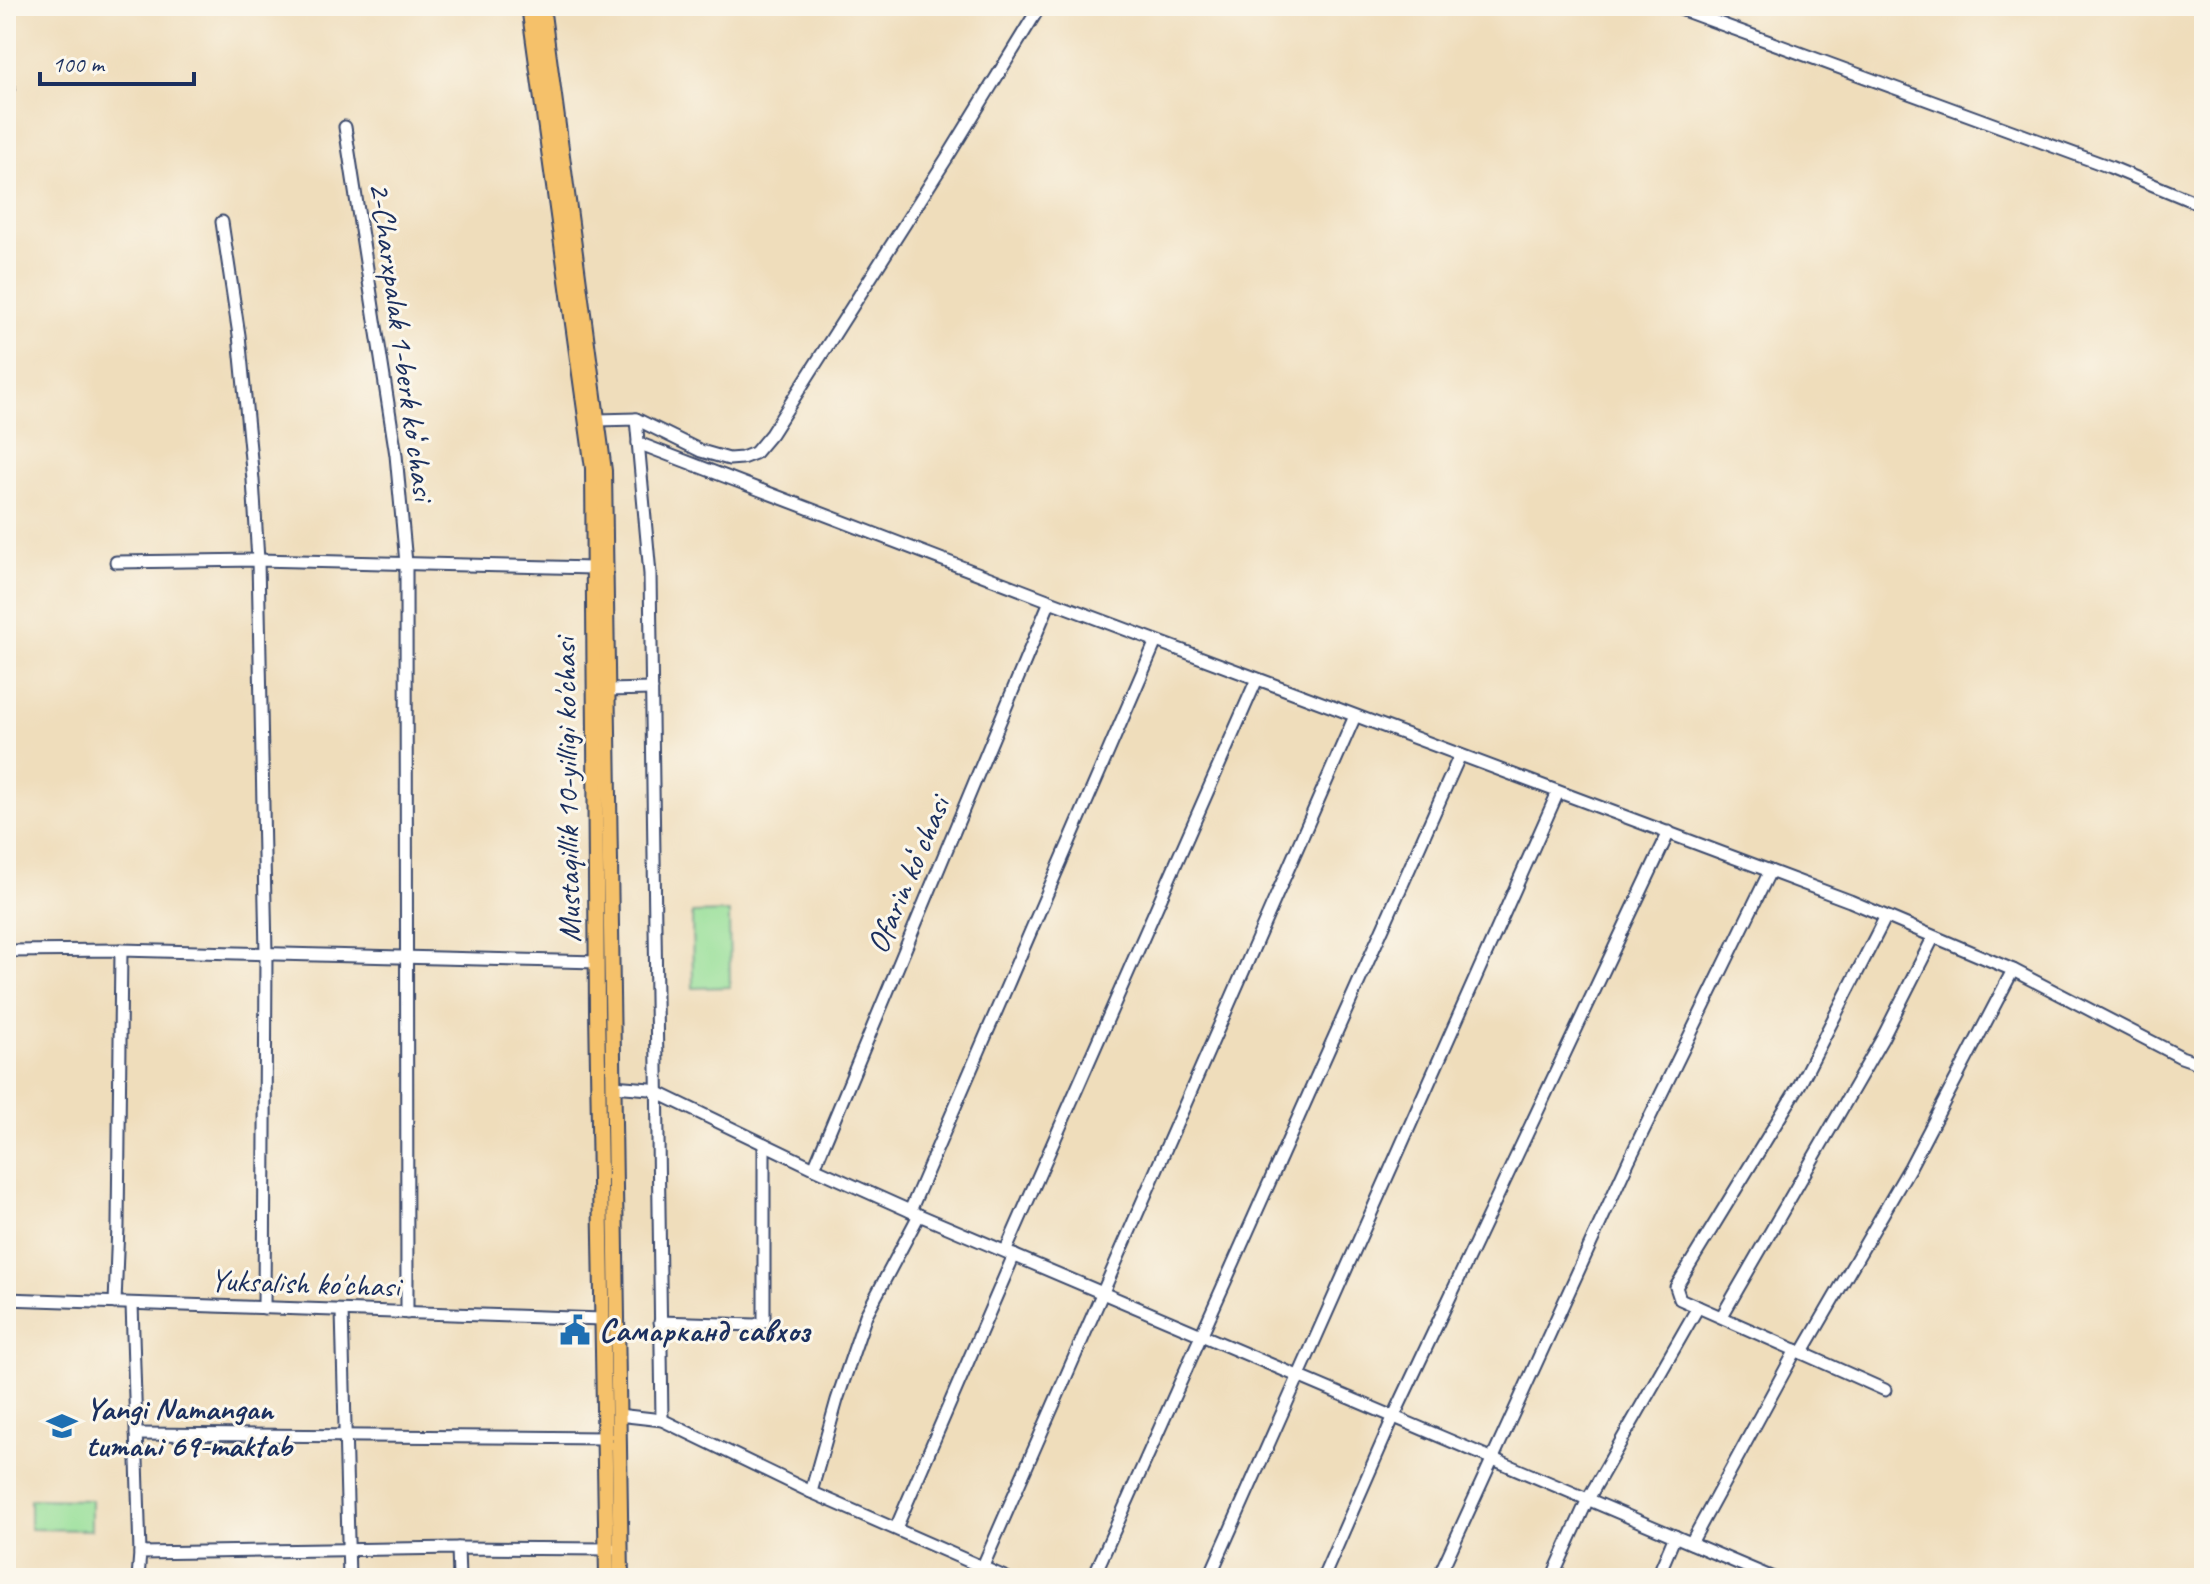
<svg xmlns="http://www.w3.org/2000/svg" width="2210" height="1584" viewBox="0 0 2210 1584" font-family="Caveat,sans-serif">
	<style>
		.green { fill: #98df99; stroke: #5a877c; stroke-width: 2 }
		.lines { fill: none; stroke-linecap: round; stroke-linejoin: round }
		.minor-casing { stroke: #3b496c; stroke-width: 15 }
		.major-casing { stroke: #3b496c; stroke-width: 18 }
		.minor { stroke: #fff; stroke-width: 11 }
		.major { stroke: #f5c16b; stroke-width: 14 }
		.labels { text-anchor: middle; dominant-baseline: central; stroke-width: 6; stroke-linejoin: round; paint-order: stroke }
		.street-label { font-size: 32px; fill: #1b2f5e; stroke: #fbf7ec }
		.poi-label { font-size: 32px; font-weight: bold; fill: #1b2f5e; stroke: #fbf7ec; text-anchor: start }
	</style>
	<rect width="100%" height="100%" fill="#fbf7ec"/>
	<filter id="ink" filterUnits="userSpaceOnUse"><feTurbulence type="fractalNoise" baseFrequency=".0125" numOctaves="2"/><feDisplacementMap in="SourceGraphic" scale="16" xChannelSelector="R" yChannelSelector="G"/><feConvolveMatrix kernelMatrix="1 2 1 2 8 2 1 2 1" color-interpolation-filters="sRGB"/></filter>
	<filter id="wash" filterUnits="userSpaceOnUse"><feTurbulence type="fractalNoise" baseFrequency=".006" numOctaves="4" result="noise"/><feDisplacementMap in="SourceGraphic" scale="32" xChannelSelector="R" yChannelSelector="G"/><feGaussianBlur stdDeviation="1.8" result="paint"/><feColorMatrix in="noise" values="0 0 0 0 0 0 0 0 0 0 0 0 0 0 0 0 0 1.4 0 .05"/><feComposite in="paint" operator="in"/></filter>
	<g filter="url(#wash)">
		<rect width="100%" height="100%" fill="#efddbb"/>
		<g class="green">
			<polygon points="729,912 730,987 693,988 692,913"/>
			<polygon points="30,1499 91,1500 91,1530 30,1529"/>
		</g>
	</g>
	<g filter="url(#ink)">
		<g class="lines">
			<g class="minor-casing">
				<g id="minor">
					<polyline points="1672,6 2110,167 2204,206"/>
					<polyline points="6,85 9,87"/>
					<polyline points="345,127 396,455 406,563 407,1313"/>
					<polyline points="222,222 239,335 253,480 258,560 266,954 264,1308"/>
					<polyline points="636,419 650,574 662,1420"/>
					<polyline points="598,420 636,419 701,451 729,459 742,458 755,453 771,434 950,153 1040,6"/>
					<polyline points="638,443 1050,601 1850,901 2013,970 2181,1057 2204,1065"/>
					<polyline points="116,562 258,560 593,568"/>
					<polyline points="606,690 652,689"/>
					<polyline points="1885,918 1800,1084 1676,1287 1680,1299 1802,1353 1910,1167 2013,970"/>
					<polyline points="6,951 121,950 597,962"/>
					<polyline points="613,1086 650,1089 814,1168 919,1215 1773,1578"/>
					<polyline points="814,1168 1050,601"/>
					<polyline points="910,1211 1156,641"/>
					<polyline points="1006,1250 1257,679"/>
					<polyline points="6,1299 602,1319"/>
					<polyline points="115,1303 118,1226 121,950"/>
					<polyline points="132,1304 140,1553"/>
					<polyline points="342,1311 349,1578"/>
					<polyline points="1722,1316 1882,1039 1933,938"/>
					<polyline points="660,1322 755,1325 764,1322 764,1144"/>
					<polyline points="1802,1353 1885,1390"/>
					<polyline points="618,1415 662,1420 811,1492 1007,1578"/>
					<polyline points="136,1434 604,1438"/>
					<polyline points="811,1492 837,1400 866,1315 919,1215"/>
					<polyline points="896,1528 1014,1255"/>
					<polyline points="1691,1543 1796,1350"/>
					<polyline points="458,1548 459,1578"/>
					<polyline points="983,1566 1355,716"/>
					<polyline points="138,1578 140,1553 458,1548 612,1549"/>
					<polyline points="1093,1578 1460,755"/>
					<polyline points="1209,1578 1558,792"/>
					<polyline points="1323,1578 1393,1418 1669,832"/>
					<polyline points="1438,1578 1629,1160 1770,871"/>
					<polyline points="1552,1578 1588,1499 1698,1307"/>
					<polyline points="1657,1578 1675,1536"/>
				</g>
			</g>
			<g class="major-casing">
				<g id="major">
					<polyline points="529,6 593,468 597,1011 607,1578"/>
					<polyline points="542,6 604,471 621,1578"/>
				</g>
			</g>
			<use href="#minor" class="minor"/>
			<use href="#major" class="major"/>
		</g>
	</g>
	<defs>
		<g id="civic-bare" transform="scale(2.4)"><path d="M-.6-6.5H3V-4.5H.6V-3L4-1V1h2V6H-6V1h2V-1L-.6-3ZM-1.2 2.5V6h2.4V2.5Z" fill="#1f6fb2" stroke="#fbf7ec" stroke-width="2.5" paint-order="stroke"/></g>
		<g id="school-bare" transform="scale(2.4)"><path d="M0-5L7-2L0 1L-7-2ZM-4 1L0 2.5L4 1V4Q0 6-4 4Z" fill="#1f6fb2" stroke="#fbf7ec" stroke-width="2.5" paint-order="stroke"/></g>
	</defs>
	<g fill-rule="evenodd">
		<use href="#civic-bare" x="575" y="1330"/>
		<use href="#school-bare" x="62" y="1426"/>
	</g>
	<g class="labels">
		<g class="street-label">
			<text transform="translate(402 341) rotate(82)">2-Charxpalak 1-berk koʻchasi</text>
			<text transform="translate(567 790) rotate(-91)">Mustaqillik 10-yilligi ko'chasi</text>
			<text transform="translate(908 875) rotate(-67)">Ofarin koʻchasi</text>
			<text transform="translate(305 1283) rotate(2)">Yuksalish ko'chasi</text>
		</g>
		<g class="poi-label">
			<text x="599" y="1330">Самарканд савхоз</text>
			<text x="86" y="1408">Yangi Namangan<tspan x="86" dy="37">tumani 69-maktab</tspan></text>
		</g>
	</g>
	<rect width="2210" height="1584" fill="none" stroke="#fbf7ec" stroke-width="32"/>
	<path d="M40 72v12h154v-12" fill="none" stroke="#1b2f5e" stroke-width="4"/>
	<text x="52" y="72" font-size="24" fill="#1b2f5e" stroke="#fbf7ec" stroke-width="6" paint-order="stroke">100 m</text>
</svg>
